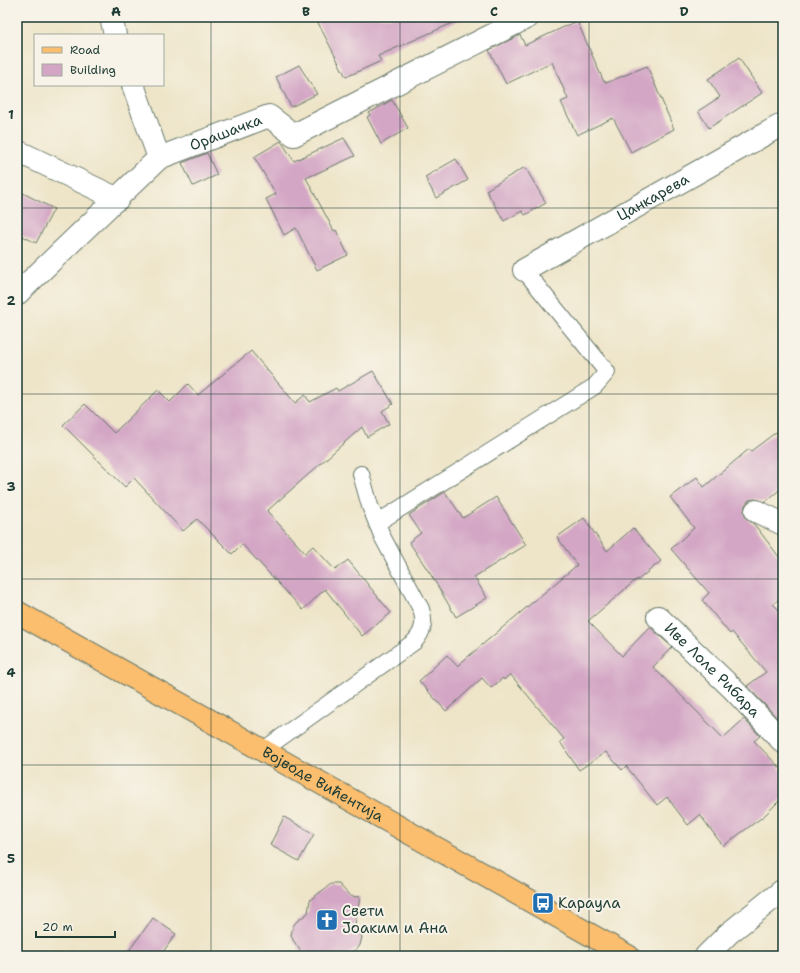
<svg xmlns="http://www.w3.org/2000/svg" width="800" height="973" viewBox="0 0 800 973" font-family="'Shantell Sans',sans-serif">
	<style>
		.building { fill: #d3a6c5 }
		.lines { fill: none; stroke-linecap: round; stroke-linejoin: round }
		.lane-casing { stroke: #677868; stroke-width: 18 }
		.street-casing { stroke: #677868; stroke-width: 24 }
		.primary-casing { stroke: #677868; stroke-width: 24 }
		.lane { stroke: #fff; stroke-width: 16 }
		.street { stroke: #fff; stroke-width: 22 }
		.primary { stroke: #fbbd6e; stroke-width: 22 }
		.grid { fill: none; stroke: #1f3d34; stroke-width: 1; stroke-opacity: 0.55 }
		.labels { text-anchor: middle; dominant-baseline: central; stroke-width: 4; stroke-linejoin: round; paint-order: stroke }
		.street-label { font-size: 15px; fill: #1f3d34; stroke: #f7f3e8 }
		.poi-label { font-size: 15px; fill: #1f3d34; stroke: #f7f3e8; text-anchor: start }
		.neatline { fill: none; stroke: #1f3d34; stroke-width: 1.5 }
		.grid-label { font-size: 13px; text-anchor: middle; font-weight: bold; fill: #1f3d34 }
	</style>
	<rect width="100%" height="100%" fill="#f7f3e8"/>
	<filter id="ink" filterUnits="userSpaceOnUse"><feTurbulence type="fractalNoise" baseFrequency=".025" numOctaves="2"/><feDisplacementMap in="SourceGraphic" scale="8" xChannelSelector="R" yChannelSelector="G"/><feConvolveMatrix kernelMatrix="1 2 1 2 8 2 1 2 1" color-interpolation-filters="sRGB"/></filter>
	<filter id="wash" filterUnits="userSpaceOnUse"><feTurbulence type="fractalNoise" baseFrequency=".012" numOctaves="4" result="noise"/><feDisplacementMap in="SourceGraphic" scale="16" xChannelSelector="R" yChannelSelector="G"/><feGaussianBlur stdDeviation="0.9" result="paint"/><feColorMatrix in="noise" values="0 0 0 0 0 0 0 0 0 0 0 0 0 0 0 0 0 1.4 0 .05"/><feComposite in="paint" operator="in"/></filter>
	<g filter="url(#wash)">
		<rect width="100%" height="100%" fill="#eee5c9"/>
		<g id="blocks">
			<g class="building">
				<polygon points="315,17 466,17 378,56 381,61 346,77"/>
				<polygon points="577,21 604,82 605,81 606,83 647,66 674,129 631,152 613,118 577,135 561,102 568,99 552,62 506,84 489,50 520,35 525,45"/>
				<polygon points="739,58 762,93 709,128 698,111 720,97 708,79"/>
				<polygon points="299,65 317,94 291,107 276,77"/>
				<polygon points="392,100 408,128 381,144 367,117 370,115 369,113"/>
				<polygon points="344,138 355,156 306,178 334,231 336,230 348,255 317,270 296,228 284,235 266,199 276,194 254,157 281,141 294,161"/>
				<polygon points="207,153 217,175 193,186 182,163"/>
				<polygon points="456,159 468,180 436,198 425,177"/>
				<polygon points="525,167 546,203 525,215 522,211 504,221 486,190"/>
				<polygon points="17,190 54,209 36,243 17,233"/>
				<polygon points="251,351 295,403 305,395 310,402 336,388 338,391 373,371 393,404 382,411 389,424 367,437 362,427 267,511 305,553 313,546 335,570 348,560 391,613 362,636 325,589 303,610 242,544 232,554 197,519 183,531 134,478 125,487 63,425 85,404 114,433 158,390 170,402 188,384 198,395"/>
				<polygon points="783,427 783,487 765,502 755,499 749,500 745,505 744,512 746,518 754,524 783,562 783,596 773,604 783,614 783,718 780,721 747,686 766,672 732,632 730,634 702,600 709,593 671,549 694,528 670,497 697,477 704,487 749,449 751,451"/>
				<polygon points="445,492 463,518 496,497 526,545 474,577 487,598 456,617 431,575 409,542 421,533 409,515"/>
				<polygon points="584,518 607,551 633,528 661,561 638,580 637,579 588,621 622,656 650,627 672,647 653,667 723,738 744,719 760,736 754,741 783,771 783,797 764,816 723,846 700,815 688,825 667,797 657,805 626,766 622,770 606,752 579,770 560,742 564,739 510,674 504,680 503,678 491,688 482,678 446,711 419,681 447,655 457,666 577,565 557,537"/>
				<polygon points="284,817 314,834 299,861 270,845"/>
				<polygon points="331,884 339,884 350,896 360,897 355,925 362,937 360,945 358,948 345,956 304,956 293,940 291,935 293,926 296,922 308,913 310,900"/>
				<polygon points="153,918 176,934 160,956 125,956"/>
			</g>
		</g>
	</g>
	<g filter="url(#ink)">
		<use href="#blocks" fill-opacity="0" stroke="#677868" stroke-width="1"/>
		<g class="lines">
			<g class="lane-casing">
				<g id="lane">
					<polyline points="377,523 595,386 607,372 524,270"/>
					<path d="M262,751L414,642C424,631 425,622 421,609L383,538L370,506L361,474"/>
				</g>
			</g>
			<g class="street-casing">
				<g id="street">
					<polyline points="111,17 115,35"/>
					<polyline points="133,85 159,158"/>
					<polyline points="17,151 118,199"/>
					<path id="s1" d="M524,270L783,124"/>
					<path id="s2" d="M17,294L159,158L269,116L294,135L528,17"/>
					<polyline points="756,511 783,524"/>
					<path id="s3" d="M658,617L732,688L783,742"/>
					<polyline points="706,956 728,934 783,890"/>
				</g>
			</g>
			<g class="primary-casing">
				<g id="primary">
					<path id="s4" d="M17,612L628,956"/>
				</g>
			</g>
			<use href="#lane" class="lane"/>
			<use href="#street" class="street"/>
			<use href="#primary" class="primary"/>
		</g>
	</g>
	<path class="grid" d="M211,17V956M400,17V956M589,17V956M17,208H783M17,394H783M17,579H783M17,765H783"/>
	<defs>
		<g id="bus-square" transform="scale(1.15)"><rect x="-9" y="-9" width="18" height="18" rx="4" fill="#1f6fb2" stroke="#f7f3e8"/><path d="M-5-6H5V4H4V6H2V4H-2V6H-4V4H-5ZM-3.5-4V0h7V-4ZM-3.5 1.2v1.5H-2V1.2ZM2 1.2v1.5H3.5V1.2Z" fill="#fff"/></g>
		<g id="church-square" transform="scale(1.15)"><rect x="-9" y="-9" width="18" height="18" rx="4" fill="#1f6fb2" stroke="#f7f3e8"/><path d="M-1.2-6h2.4v3.5h3.3v2.4h-3.3V6h-2.4V-.1h-3.3v-2.4h3.3Z" fill="#fff"/></g>
	</defs>
	<g fill-rule="evenodd">
		<use href="#bus-square" x="543" y="903"/>
		<use href="#church-square" x="327" y="920"/>
	</g>
	<g class="labels">
		<g class="street-label">
			<text stroke="none"><textPath href="#s2" startOffset="268">Орашачка</textPath></text>
			<text stroke="none"><textPath href="#s1" startOffset="148">Цанкарева</textPath></text>
			<text stroke="none"><textPath href="#s3" startOffset="76">Иве Лоле Рибара</textPath></text>
			<text stroke="none"><textPath href="#s4" startOffset="351">Војводе Вићентија</textPath></text>
		</g>
		<g class="poi-label">
			<text x="558" y="903">Караула</text>
			<text x="342" y="911">Свети<tspan x="342" dy="17">Јоаким и Ана</tspan></text>
		</g>
	</g>
	<rect width="800" height="973" fill="none" stroke="#f7f3e8" stroke-width="44"/>
	<rect x="34" y="34" width="130" height="52" fill="#f7f3e8" stroke="#a1aaa0"/>
	<rect x="42" y="47" width="20" height="6" fill="#fbbd6e" stroke="#a1aaa0"/>
	<text x="70" y="54" font-size="12" fill="#1f3d34">Road</text>
	<rect x="42" y="64" width="20" height="12" fill="#d3a6c5" stroke="#a1aaa0"/>
	<text x="70" y="74" font-size="12" fill="#1f3d34">Building</text>
	<path d="M36 931v6h79v-6" fill="none" stroke="#1f3d34" stroke-width="2"/>
	<text x="42" y="931" font-size="12" fill="#1f3d34" stroke="#f7f3e8" stroke-width="3" paint-order="stroke">20 m</text>
	<rect x="22" y="22" width="756" height="929" class="neatline"/>
	<g class="grid-label">
		<text x="116" y="16">A</text>
		<text x="306" y="16">B</text>
		<text x="494" y="16">C</text>
		<text x="684" y="16">D</text>
		<text x="11" y="119">1</text>
		<text x="11" y="305">2</text>
		<text x="11" y="491">3</text>
		<text x="11" y="677">4</text>
		<text x="11" y="863">5</text>
	</g>
</svg>
